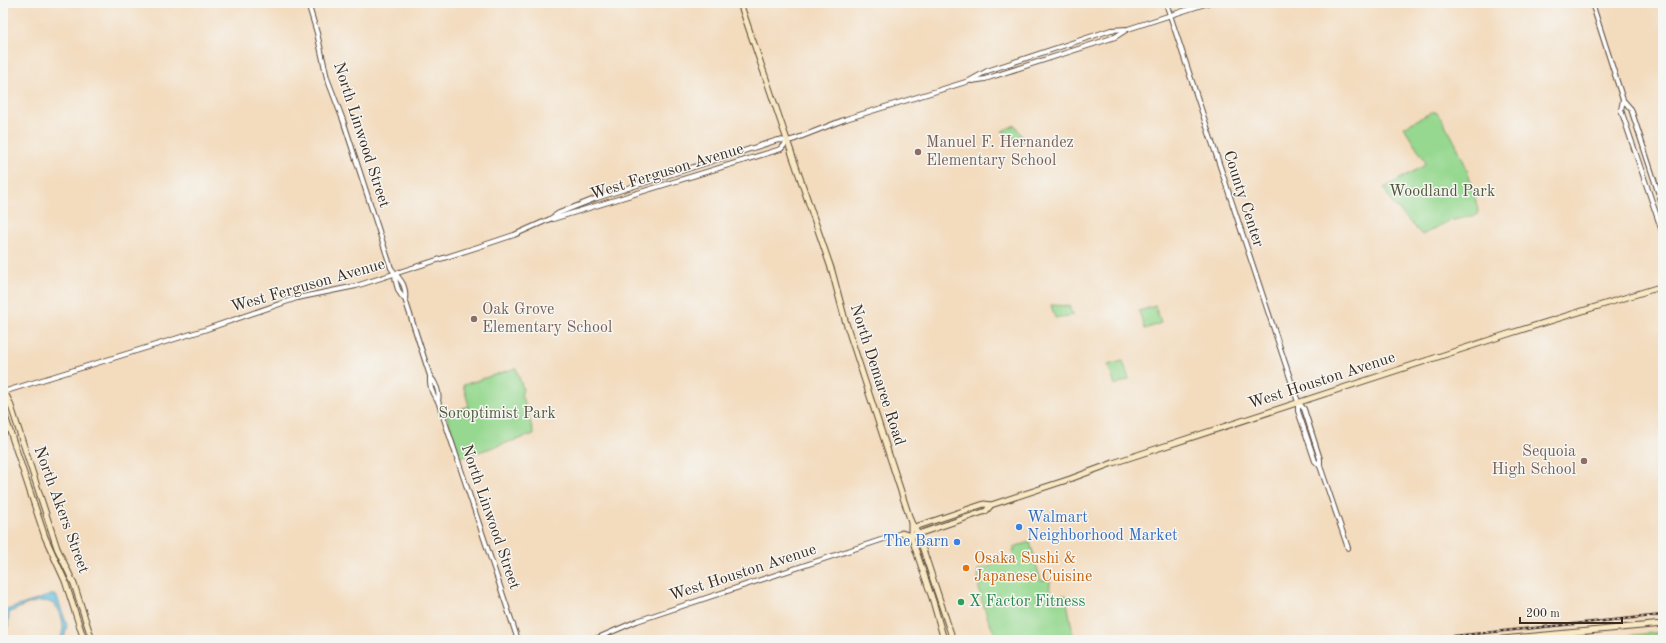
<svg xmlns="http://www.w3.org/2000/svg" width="1666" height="643" viewBox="0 0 1666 643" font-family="'Old Standard TT',serif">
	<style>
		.green { fill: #96d890; stroke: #688157 }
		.water { fill: #60bdde; stroke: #4e747e }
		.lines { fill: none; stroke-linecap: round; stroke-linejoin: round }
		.tertiary-casing { stroke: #574536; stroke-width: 6 }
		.secondary-casing { stroke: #574536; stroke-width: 7 }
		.tertiary { stroke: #fff; stroke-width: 4 }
		.secondary { stroke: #f8e8c3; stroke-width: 5 }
		.rail-casing { stroke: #3b2a1e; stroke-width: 2.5 }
		.rail { stroke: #f6f6f2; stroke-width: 1; stroke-dasharray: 3; stroke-linecap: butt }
		.education-dot { fill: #8d6e63; stroke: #f6f6f2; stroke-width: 1.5 }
		.shop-dot { fill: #3f7fe0; stroke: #f6f6f2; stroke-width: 1.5 }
		.food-dot { fill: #e8710a; stroke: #f6f6f2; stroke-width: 1.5 }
		.leisure-dot { fill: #2e9e5b; stroke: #f6f6f2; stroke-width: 1.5 }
		.labels { text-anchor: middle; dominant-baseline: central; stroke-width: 3; stroke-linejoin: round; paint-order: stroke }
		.street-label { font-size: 16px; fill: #3b2a1e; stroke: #f6f6f2 }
		.education-label { font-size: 16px; fill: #785e54; stroke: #f6f6f2; text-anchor: start }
		.park-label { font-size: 16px; fill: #52563a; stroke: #f6f6f2 }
		.shop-label { font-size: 16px; fill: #366cbe; stroke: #f6f6f2; text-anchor: start }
		.food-label { font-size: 16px; fill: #c56008; stroke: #f6f6f2; text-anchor: start }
		.leisure-label { font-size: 16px; fill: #27864d; stroke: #f6f6f2; text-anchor: start }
	</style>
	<rect width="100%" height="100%" fill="#f6f6f2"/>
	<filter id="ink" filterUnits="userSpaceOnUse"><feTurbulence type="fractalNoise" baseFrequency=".025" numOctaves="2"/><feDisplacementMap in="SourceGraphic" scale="8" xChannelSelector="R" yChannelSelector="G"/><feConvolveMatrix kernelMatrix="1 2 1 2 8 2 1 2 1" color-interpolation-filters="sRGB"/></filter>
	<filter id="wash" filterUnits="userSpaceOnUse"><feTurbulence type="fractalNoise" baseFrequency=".012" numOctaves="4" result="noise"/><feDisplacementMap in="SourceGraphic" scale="16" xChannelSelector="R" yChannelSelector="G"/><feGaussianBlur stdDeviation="0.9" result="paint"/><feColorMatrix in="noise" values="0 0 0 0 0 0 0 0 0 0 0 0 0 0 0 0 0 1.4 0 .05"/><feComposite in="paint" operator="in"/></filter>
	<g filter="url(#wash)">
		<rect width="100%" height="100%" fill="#f3dbbe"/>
		<g class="green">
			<path d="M1432,112H1436C1458,141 1471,175 1478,211L1477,215L1449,221L1422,235L1393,204L1384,188L1425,165V160L1420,153L1404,127Z"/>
			<polygon points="1015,125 1024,140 1021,144 1002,131"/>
			<polygon points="1051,305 1070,306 1070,310 1074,315 1055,318"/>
			<polygon points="1155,306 1161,323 1145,329 1139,311"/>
			<polygon points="1123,361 1129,379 1115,385 1108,365"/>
			<polygon points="516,368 523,389 521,396 524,401 534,434 463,457 460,457 446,414 469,406 463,385"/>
			<path d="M1030,542L1041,581L1050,579C1051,587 1046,593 1056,597L1064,595L1066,596L1074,640H998L989,622L982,601L979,589L978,570L1014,558L1012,552L1015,551L1013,547Z"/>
			<polygon points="1663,632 1663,640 1590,640"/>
		</g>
		<path class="water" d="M51,595H54L57,597L67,625L64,640H60C64,629 64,624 60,613C52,591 24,605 9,613L8,626L3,634V611Z"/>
	</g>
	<g filter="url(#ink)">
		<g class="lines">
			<g class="tertiary-casing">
				<g id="tertiary">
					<path d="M308,3L317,33L327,78L343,120L391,268C399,279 407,284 405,299L430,376C436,383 440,393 438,401L518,640"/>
					<polyline points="1166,3 1298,402 1304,409 1320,459 1320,466 1348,548"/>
					<polyline points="1592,3 1623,100 1621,110 1663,234"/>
					<polyline points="972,81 985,79 1106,40 1115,37 1126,30"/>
					<polyline points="1623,100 1631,109 1663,207"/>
					<polyline points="553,219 781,149 788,141"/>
					<path d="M395,273C395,282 398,294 405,299"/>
					<path d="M430,376C429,385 432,395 438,401"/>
					<polyline points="3,392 204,330 297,298 356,286 481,246 514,235 550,219 559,213 597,198 778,140 788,141 795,139 846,119 969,81 987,71 1111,30 1128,29 1208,3"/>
					<polyline points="1298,402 1298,411 1315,461 1320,466"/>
					<polyline points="593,640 637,621 902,533"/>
				</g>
			</g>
			<g class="secondary-casing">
				<g id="secondary">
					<polyline points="740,3 832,271 845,320 911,522 911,536 933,601 944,640"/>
					<polyline points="3,389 10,403 57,548 74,584 92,640"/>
					<polyline points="3,410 45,537 65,581 84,640"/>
					<polyline points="911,522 918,534 953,640"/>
					<polyline points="912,528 984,504 991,505"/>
					<polyline points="902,533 911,536 918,534 986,511 991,505 1070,479 1113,463 1505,335 1663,286"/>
					<polyline points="1492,640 1663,624"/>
				</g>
			</g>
			<use href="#tertiary" class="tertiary"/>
			<use href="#secondary" class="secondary"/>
			<g class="rail-casing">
				<polyline id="rail" points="1414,640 1663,615"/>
			</g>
			<use href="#rail" class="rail"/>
		</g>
	</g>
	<g class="education-dot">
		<circle cx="918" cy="152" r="4"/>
		<circle cx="474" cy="319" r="4"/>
		<circle cx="1584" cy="461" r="4"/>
	</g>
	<g class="shop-dot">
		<circle cx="1019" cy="527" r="4"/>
		<circle cx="957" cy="542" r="4"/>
	</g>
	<circle class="food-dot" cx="966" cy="568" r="4"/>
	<circle class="leisure-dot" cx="961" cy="602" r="4"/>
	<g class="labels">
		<g class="street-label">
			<text transform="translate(361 135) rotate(72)">North Linwood Street</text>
			<text transform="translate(667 172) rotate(-17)">West Ferguson Avenue</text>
			<text transform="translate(1243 199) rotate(72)">County Center</text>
			<text transform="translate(308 286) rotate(-16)">West Ferguson Avenue</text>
			<text transform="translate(877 375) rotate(72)">North Demaree Road</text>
			<text transform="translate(1322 381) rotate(-18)">West Houston Avenue</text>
			<text transform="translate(61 510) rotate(70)">North Akers Street</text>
			<text transform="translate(490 517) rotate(71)">North Linwood Street</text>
			<text transform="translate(743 573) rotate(-18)">West Houston Avenue</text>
		</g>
		<g class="education-label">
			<text x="926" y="143">Manuel F. Hernandez<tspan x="926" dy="18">Elementary School</tspan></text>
			<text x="482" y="310">Oak Grove<tspan x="482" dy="18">Elementary School</tspan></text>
			<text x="1576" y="452" text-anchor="end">Sequoia<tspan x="1576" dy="18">High School</tspan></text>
		</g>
		<g class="park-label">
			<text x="1442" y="192">Woodland Park</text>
			<text x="497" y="414">Soroptimist Park</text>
		</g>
		<g class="shop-label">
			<text x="1027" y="518">Walmart<tspan x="1027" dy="18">Neighborhood Market</tspan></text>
			<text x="949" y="542" text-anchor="end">The Barn</text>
		</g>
		<g class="food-label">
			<text x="974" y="559">Osaka Sushi &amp;<tspan x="974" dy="18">Japanese Cuisine</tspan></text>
		</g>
		<g class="leisure-label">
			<text x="969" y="602">X Factor Fitness</text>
		</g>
	</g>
	<rect width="1666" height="643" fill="none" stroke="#f6f6f2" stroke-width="16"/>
	<path d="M1520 617v6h102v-6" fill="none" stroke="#3b2a1e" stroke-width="2"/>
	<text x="1526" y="617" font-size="12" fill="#3b2a1e" stroke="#f6f6f2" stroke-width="3" paint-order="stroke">200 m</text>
</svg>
